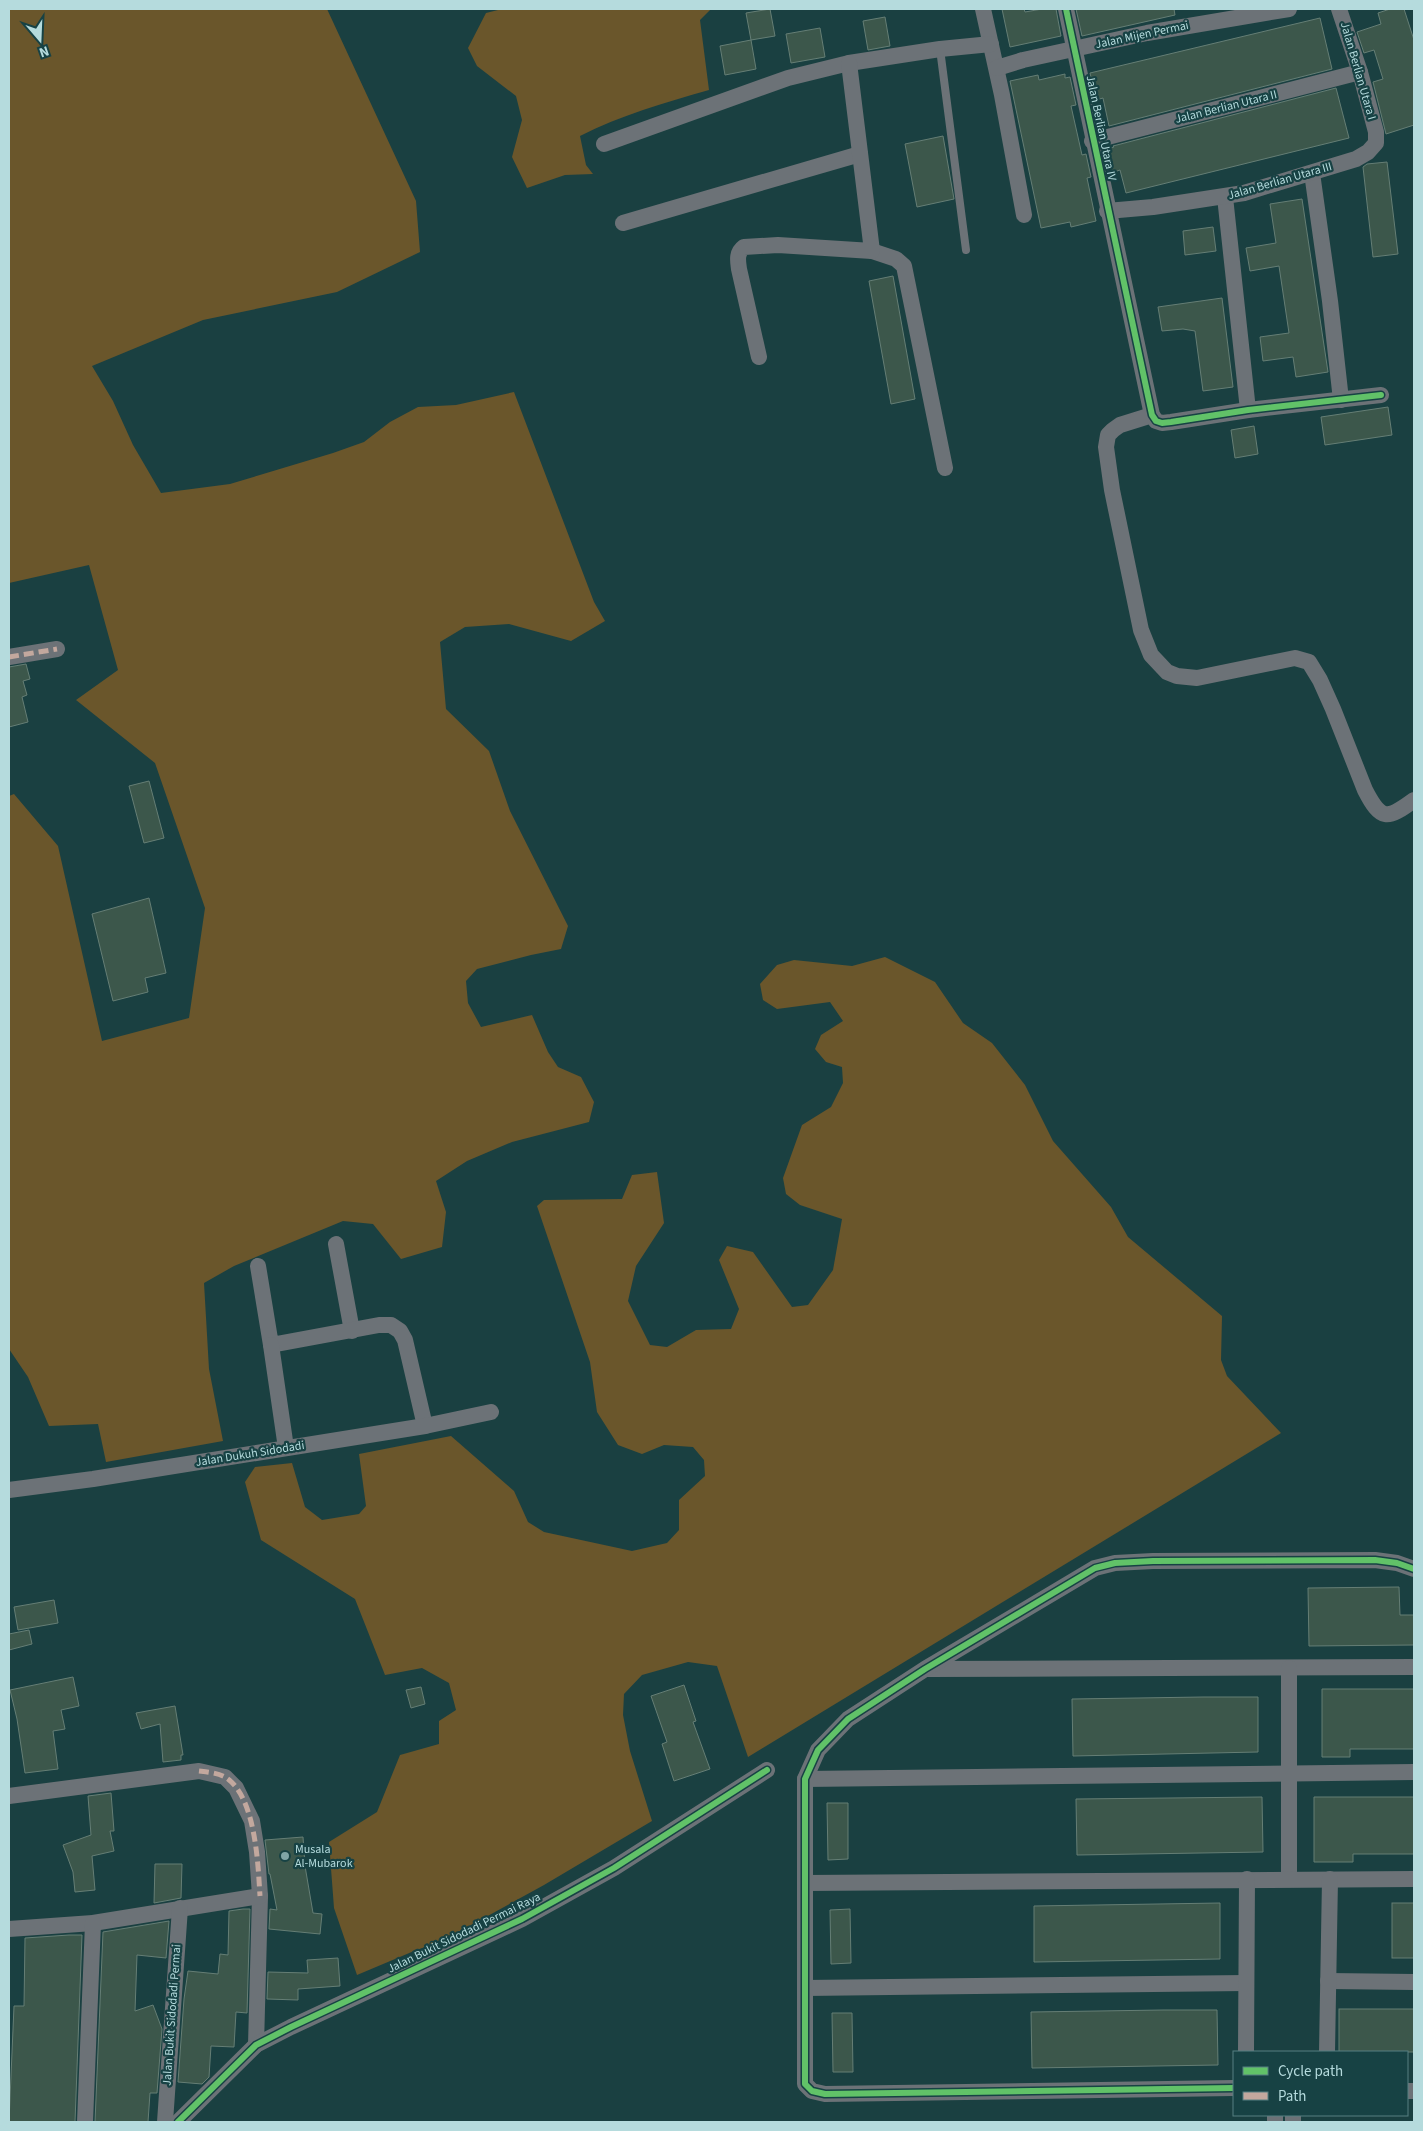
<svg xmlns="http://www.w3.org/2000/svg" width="1423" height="2131" viewBox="0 0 1423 2131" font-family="'Source Sans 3',sans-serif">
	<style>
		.green { fill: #6a562b }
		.building { fill: #3c574b; stroke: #657e75 }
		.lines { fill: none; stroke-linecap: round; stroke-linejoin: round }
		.service { stroke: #6c7277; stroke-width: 8 }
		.minor { stroke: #6c7277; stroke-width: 16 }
		.quiet { stroke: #c3a89e; stroke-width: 5; stroke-dasharray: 10 5; stroke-linecap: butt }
		.cycleway-casing { stroke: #174244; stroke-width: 9 }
		.cycleway { stroke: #61c268; stroke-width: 6 }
		.poi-dot { fill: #7fa5a6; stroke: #174244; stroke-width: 2 }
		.labels { text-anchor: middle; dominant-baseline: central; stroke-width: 4.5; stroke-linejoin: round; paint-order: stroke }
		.street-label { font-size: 12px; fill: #b5dbdd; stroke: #174244 }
		.poi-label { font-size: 12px; fill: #b5dbdd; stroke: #174244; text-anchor: start }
	</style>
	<rect width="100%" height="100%" fill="#1a4041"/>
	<g class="green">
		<polygon points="9,9 327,9 416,201 420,252 337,292 203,320 92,366 113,401 133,445 161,493 230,484 333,453 364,442 390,422 418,407 456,405 514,392 594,602 605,621 571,641 509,624 465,627 440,642 446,709 489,751 510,811 568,926 561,949 531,955 477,969 466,981 468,1003 481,1027 532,1015 548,1052 558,1067 581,1077 594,1102 589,1122 512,1142 467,1161 436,1181 446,1212 442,1247 401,1259 373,1224 343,1221 234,1266 204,1283 209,1369 223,1441 106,1462 98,1424 49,1426 28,1377 9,1349 9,796 14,794 58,846 102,1041 189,1018 205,908 155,763 76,700 118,670 89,565 9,583"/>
		<path d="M502,9H711L700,20L709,90C664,103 621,115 580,136L586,165L593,174L565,175L527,188L512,157L522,120L516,96L477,66L468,48L486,13Z"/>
		<polygon points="885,957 935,982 963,1023 992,1043 1025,1085 1053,1141 1111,1207 1128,1237 1222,1316 1221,1360 1227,1376 1281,1433 748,1757 717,1666 688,1662 642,1675 624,1694 623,1715 630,1751 652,1821 544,1885 442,1941 414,1951 357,1975 334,1908 329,1842 377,1812 400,1755 439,1744 439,1721 456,1710 449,1683 422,1668 385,1675 355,1599 261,1540 245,1482 255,1467 292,1463 305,1507 322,1520 359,1514 366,1506 359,1454 451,1436 514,1491 528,1522 544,1532 632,1551 667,1543 679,1530 679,1500 705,1476 704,1460 693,1447 664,1445 642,1454 618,1445 597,1412 590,1362 537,1206 544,1200 622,1199 632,1175 657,1172 664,1223 636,1266 628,1301 650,1345 667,1347 696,1330 731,1329 739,1309 719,1260 727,1246 753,1252 792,1307 808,1305 833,1270 842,1219 800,1205 786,1194 783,1178 802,1125 831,1107 843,1083 842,1067 826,1062 815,1049 821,1035 843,1021 830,1002 777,1009 763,1000 760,984 777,965 794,960 852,966"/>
	</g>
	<g class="building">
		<polygon points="770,9 775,36 751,40 746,13"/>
		<polygon points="1002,9 1024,9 1025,12 1042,9 1056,9 1061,36 1010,47"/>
		<polygon points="1076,9 1174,9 1175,15 1082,36"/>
		<polygon points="1390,9 1404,9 1414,40 1414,125 1386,134 1373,82 1383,79 1374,50 1364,53 1357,32 1381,24 1378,13"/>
		<polygon points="885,17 890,46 868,50 863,21"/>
		<polygon points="1320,18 1332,69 1109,126 1103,98 1096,100 1090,73"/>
		<polygon points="820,28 825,57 791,63 786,34"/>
		<polygon points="751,40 756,69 725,75 720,46"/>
		<polygon points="1065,74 1065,78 1070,77 1076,105 1071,106 1082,155 1086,154 1091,177 1087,178 1096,221 1071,227 1070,222 1041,228 1010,81 1038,75 1039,80"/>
		<polygon points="1336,88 1349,138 1126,193 1120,170 1111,173 1106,149 1114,147 1113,146"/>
		<polygon points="943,136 954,199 917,207 905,144"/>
		<polygon points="1387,162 1398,254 1373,257 1363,167 1367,164"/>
		<polygon points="1302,199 1328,372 1296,377 1293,357 1263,361 1260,337 1289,333 1279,266 1250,271 1246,248 1276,243 1270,204"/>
		<polygon points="1213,227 1216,251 1185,255 1183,231"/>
		<polygon points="893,276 915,399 891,404 869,281"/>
		<polygon points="1222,298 1233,387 1203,391 1195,331 1183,329 1162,331 1158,307"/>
		<polygon points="1388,407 1392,435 1325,445 1321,417"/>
		<polygon points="1254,426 1258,454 1235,458 1231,430"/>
		<polygon points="26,664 30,679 23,681 27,695 22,697 28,722 9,727 9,667"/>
		<polygon points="149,781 164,838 144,843 129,786"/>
		<polygon points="149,898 166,973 145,978 148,992 113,1001 92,914"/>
		<polygon points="1399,1587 1400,1615 1414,1615 1414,1645 1309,1646 1308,1588"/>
		<polygon points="54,1600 58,1623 18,1630 14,1607"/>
		<polygon points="29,1630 32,1644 9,1650 9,1634"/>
		<polygon points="73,1677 79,1706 61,1710 65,1729 53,1731 58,1769 25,1773 17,1719 10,1690"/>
		<polygon points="684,1685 696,1721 693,1722 710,1769 674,1781 662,1744 667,1742 651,1696"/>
		<polygon points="421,1687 425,1704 411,1708 406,1690"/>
		<polygon points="1322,1689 1414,1689 1414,1749 1350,1749 1350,1757 1322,1757"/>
		<polygon points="1203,1697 1258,1697 1258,1752 1073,1756 1072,1699"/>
		<polygon points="175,1706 183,1755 181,1755 181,1760 163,1762 160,1724 141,1729 136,1713"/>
		<polygon points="111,1793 114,1831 110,1831 114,1851 92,1856 95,1890 75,1892 73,1872 63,1845 91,1835 88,1796"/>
		<polygon points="1262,1797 1263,1852 1077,1855 1076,1799"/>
		<polygon points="1314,1797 1414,1797 1414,1854 1353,1854 1353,1862 1314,1862"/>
		<polygon points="827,1803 848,1803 848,1859 828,1860"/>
		<polygon points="303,1837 305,1866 313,1913 322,1914 320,1934 269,1929 270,1909 277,1910 270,1874 269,1874 265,1840"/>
		<polygon points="155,1864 182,1864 181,1898 154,1903"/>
		<polygon points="1220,1903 1220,1959 1034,1962 1034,1906"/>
		<rect x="1392" y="1903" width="22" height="55"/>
		<polygon points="243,1909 250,1909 247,2013 236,2012 234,2047 211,2046 209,2077 202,2084 178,2082 184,1999 188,1971 218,1974 220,1954 228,1955 229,1911"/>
		<polygon points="850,1909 851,1963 831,1964 830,1910"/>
		<polygon points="169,1921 166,1958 137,1955 135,2011 153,2005 162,2029 157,2093 150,2093 148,2122 95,2122 103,1932"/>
		<polygon points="69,1935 82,1935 75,2122 9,2122 14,2006 24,2006 25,1938"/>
		<polygon points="338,1958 340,1986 298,1989 298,2000 267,1999 268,1972 308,1973 307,1960"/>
		<rect x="1339" y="2009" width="75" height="43"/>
		<polygon points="1163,2010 1217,2010 1218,2065 1032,2068 1031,2012"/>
		<polygon points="832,2013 852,2013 853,2072 833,2072"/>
	</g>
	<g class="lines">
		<polyline class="service" points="940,49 966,250"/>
		<g class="minor">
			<polyline points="983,9 1002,95 1024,215"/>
			<polyline points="1066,9 1152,415 1156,421 1162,423 1171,422 1248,410 1381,395"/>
			<polyline points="997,68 1023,60 1147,33 1289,9"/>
			<polyline points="1092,141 1360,72"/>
			<polyline points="604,144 788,78 849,63 940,49 991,44"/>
			<polyline points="1312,173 1330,301 1341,400"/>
			<polyline points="1225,197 1248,410"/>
			<polyline points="1107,211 1153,207 1244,193 1356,159 1368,152 1376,143 1376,132 1360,72 1339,9"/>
			<polyline points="623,223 860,154"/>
			<polyline points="872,251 896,259 904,266 945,468"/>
			<path d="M759,357L739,269C738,261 736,253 744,247L778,245L872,251L849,63"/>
			<path d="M1152,415L1120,425L1113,430L1108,435L1106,447L1112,490L1141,630L1151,655L1167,672L1177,676L1197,678L1295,658L1309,662L1320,680L1333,709L1365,790C1381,821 1387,820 1414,800"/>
			<polyline points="9,657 57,649"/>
			<polyline points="336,1244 352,1331"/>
			<polyline points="258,1266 271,1345 379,1325 391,1325 400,1331 405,1340 425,1426"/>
			<polyline points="271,1345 286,1448"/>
			<polyline points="9,1490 93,1479 425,1426 491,1412"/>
			<polyline points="927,1669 1414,1667"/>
			<polyline points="805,1779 1414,1772"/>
			<polyline points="9,1796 199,1771 225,1777 236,1788 252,1821 257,1852 260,1896 256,2045"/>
			<polyline points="1289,1879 1289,1668"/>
			<polyline points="805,1883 1414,1879"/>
			<polyline points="9,1929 93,1923 260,1896"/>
			<polyline points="1328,1981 1414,1982"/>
			<polyline points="805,1988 1246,1983"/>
			<polyline points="1246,2052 1247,1879"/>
			<polyline points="1327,2052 1330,1879"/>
			<polyline points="1234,2088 825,2094 812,2091 805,2084 805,1779 818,1750 848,1719 925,1669 1095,1568 1115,1563 1153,1561 1375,1560 1397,1563 1414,1569"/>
			<polyline points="1407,2091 1414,2091"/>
			<polyline points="1275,2115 1275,2122"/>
			<polyline points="85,2122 93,1923"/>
			<polyline points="165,2122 180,1908"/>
			<polyline points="178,2122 256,2045 291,2027 522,1919 614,1868 767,1770"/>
			<polyline points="1293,2122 1293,2115"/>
		</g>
		<g class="quiet">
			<polyline points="9,657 57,649"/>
			<path d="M199,1771C207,1772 218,1773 225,1777C256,1796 258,1865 260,1896"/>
		</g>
		<g class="cycleway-casing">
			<g id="cycleway">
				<polyline points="1066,9 1152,415 1156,421 1162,423 1171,422 1248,410 1381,395"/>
				<polyline points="1234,2088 825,2094 812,2091 805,2084 805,1779 818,1750 848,1719 925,1669 1095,1568 1115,1563 1153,1561 1375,1560 1397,1563 1414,1569"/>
				<polyline points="178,2122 256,2045 291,2027 522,1919 614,1868 767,1770"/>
			</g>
		</g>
		<use href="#cycleway" class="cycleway"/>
	</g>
	<circle class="poi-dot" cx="285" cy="1856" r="5"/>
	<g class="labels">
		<g class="street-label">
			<text transform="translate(1142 35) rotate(-12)">Jalan Mijen Permai</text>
			<text transform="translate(1358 71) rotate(74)">Jalan Berlian Utara I</text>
			<text transform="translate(1226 107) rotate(-14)">Jalan Berlian Utara II</text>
			<text transform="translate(1101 128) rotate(78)">Jalan Berlian Utara IV</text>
			<text transform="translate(1280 181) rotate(-16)">Jalan Berlian Utara III</text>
			<text transform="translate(250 1454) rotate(-9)">Jalan Dukuh Sidodadi</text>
			<text transform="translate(464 1933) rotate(-26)">Jalan Bukit Sidodadi Permai Raya</text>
			<text transform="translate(172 2015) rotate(-86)">Jalan Bukit Sidodadi Permai</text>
		</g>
		<g class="poi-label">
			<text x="295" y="1849">Musala<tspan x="295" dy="14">Al-Mubarok</tspan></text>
		</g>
	</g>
	<rect width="1423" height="2131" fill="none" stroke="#b5dbdd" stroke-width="20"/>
	<rect x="1233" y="2051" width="175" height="65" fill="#174244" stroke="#567f81"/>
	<rect x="1243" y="2067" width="25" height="8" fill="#61c268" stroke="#567f81"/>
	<text x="1278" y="2076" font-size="15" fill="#b5dbdd">Cycle path</text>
	<rect x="1243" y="2092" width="25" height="8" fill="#c3a89e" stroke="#567f81"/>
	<text x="1278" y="2101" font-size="15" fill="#b5dbdd">Path</text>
	<g transform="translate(40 40) rotate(161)" stroke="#174244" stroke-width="4" paint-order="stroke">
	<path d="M0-4L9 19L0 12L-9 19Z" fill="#b5dbdd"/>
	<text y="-8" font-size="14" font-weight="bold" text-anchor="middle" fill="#b5dbdd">N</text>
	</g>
</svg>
